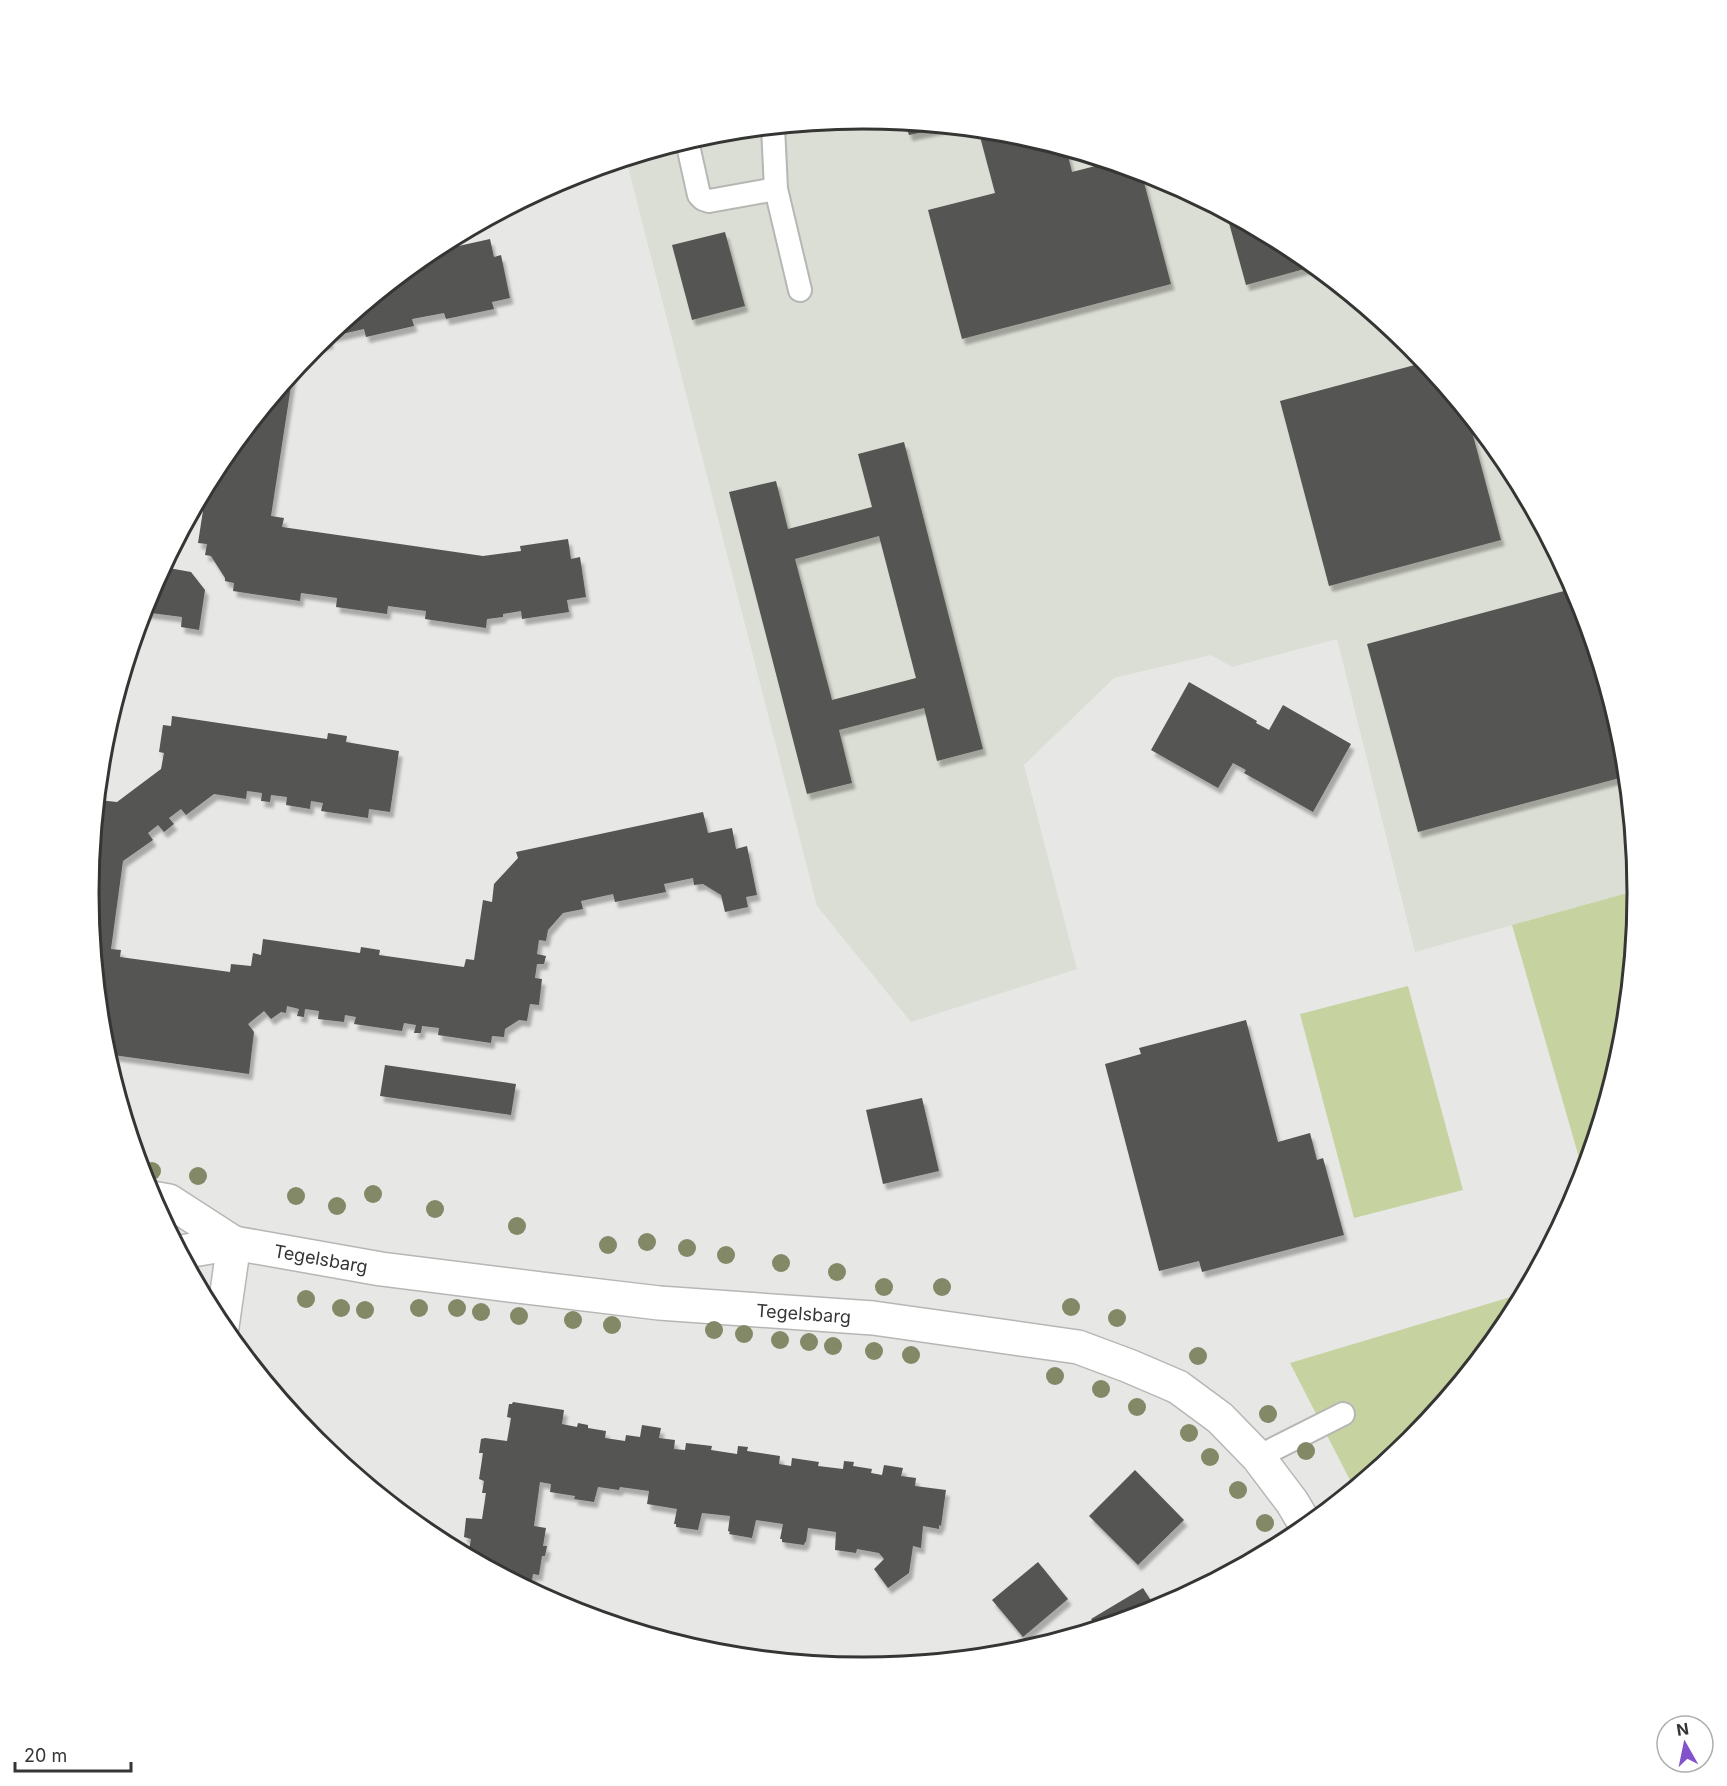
<svg xmlns="http://www.w3.org/2000/svg" width="1727" height="1786" viewBox="0 0 1727 1786" font-family="Inter,sans-serif">
	<style>
		.built { fill: #dbded4 }
		.green { fill: #c7d2a1 }
		.building { fill: #545452; fill-rule: evenodd; filter: url(#shadow) }
		.lines { fill: none; stroke-linecap: round; stroke-linejoin: round }
		.lane-casing { stroke: #b6b7b4; stroke-width: 26 }
		.street-casing { stroke: #b6b7b4; stroke-width: 36 }
		.secondary-casing { stroke: #b6b7b4; stroke-width: 36 }
		.lane { stroke: #fff; stroke-width: 22 }
		.street { stroke: #fff; stroke-width: 33 }
		.secondary { stroke: #fff; stroke-width: 33 }
		.tree { fill: #838867 }
		.labels { text-anchor: middle; dominant-baseline: central; stroke-width: 6; stroke-linejoin: round; paint-order: stroke }
		.street-label { font-size: 18px; fill: #353634; stroke: #fff }
		.rim { fill: none; stroke: #353634; stroke-width: 3 }
	</style>
	<defs>
		<filter id="shadow"><feDropShadow dx="3.5" dy="6" stdDeviation="1.5" flood-color="#0004"/></filter>
	</defs>
	<rect width="100%" height="100%" fill="#e7e8e5"/>
	<polygon class="built" points="864,118 1015,133 1160,177 1294,249 1412,345 1508,463 1580,597 1624,742 1638,890 1415,952 1337,639 1232,667 1211,655 1114,678 1024,765 1077,969 911,1022 817,906 626,159 713,133"/>
	<g class="green">
		<polygon points="1638,890 1624,1045 1584,1175 1512,925"/>
		<polygon points="1408,986 1463,1190 1354,1218 1300,1014"/>
		<polygon points="1524,1293 1508,1324 1411,1441 1354,1488 1290,1363"/>
	</g>
	<g class="building">
		<polygon points="905,122 947,126 947,127 909,135"/>
		<polygon points="978,129 1015,133 1066,148 1072,172 1111,162 1141,171 1171,284 962,339 928,210 995,193"/>
		<polygon points="1226,212 1294,249 1315,266 1246,285"/>
		<polygon points="725,232 745,306 692,320 672,245"/>
		<polygon points="490,239 494,257 501,255 510,298 492,302 494,309 446,319 444,313 412,319 414,326 366,337 364,329 329,337 330,343 314,346 427,253"/>
		<polygon points="1426,362 1467,413 1501,540 1329,586 1280,401"/>
		<polygon points="293,373 271,516 284,518 282,527 483,556 521,551 520,546 568,539 571,559 580,557 586,597 567,600 569,612 522,619 521,611 503,614 503,617 487,619 486,628 425,619 426,611 388,606 387,614 336,607 337,598 301,593 300,601 233,591 234,583 225,581 225,578 211,556 205,555 207,544 198,543 206,491 214,492 219,462"/>
		<path d="M904,442L983,749L937,761L924,708L839,730L852,783L807,794L729,492L776,481L788,529L872,507L858,454ZM879,536L916,678L832,700L795,559Z"/>
		<polygon points="163,567 191,572 205,590 199,630 181,627 182,617 143,612 148,596"/>
		<polygon points="1575,588 1580,597 1624,742 1627,776 1418,832 1367,644"/>
		<polygon points="1189,682 1257,721 1256,723 1269,730 1283,705 1351,744 1313,812 1244,773 1246,770 1233,763 1218,788 1151,750"/>
		<polygon points="172,716 327,739 328,733 347,736 346,742 399,751 390,812 369,809 368,818 321,811 323,803 311,801 310,809 286,805 287,797 271,795 270,802 261,801 262,793 247,791 246,799 214,794 186,815 181,809 169,818 174,824 164,832 158,825 148,833 153,840 123,861 111,949 121,950 120,957 230,972 231,964 251,966 253,953 261,955 263,939 360,953 361,947 380,950 379,955 464,967 466,959 474,960 483,900 492,902 494,884 518,858 516,852 703,812 708,833 732,828 736,849 747,846 757,895 746,897 748,907 725,912 721,895 703,884 694,885 693,878 664,884 666,892 615,902 613,894 581,901 583,909 563,913 548,930 546,941 539,940 537,954 546,956 544,964 537,964 535,978 542,979 539,1005 530,1004 527,1021 519,1020 505,1029 504,1037 492,1036 491,1043 438,1035 439,1028 422,1026 421,1033 414,1033 416,1025 404,1023 402,1031 354,1024 356,1017 345,1015 344,1022 318,1019 319,1011 305,1009 304,1017 297,1016 299,1009 287,1006 286,1013 281,1012 271,1019 264,1011 248,1024 254,1032 249,1074 106,1054 103,1044 89,893 98,800 117,802 161,769 164,753 159,752 163,725 171,726"/>
		<polygon points="1246,1020 1278,1142 1310,1133 1317,1160 1323,1158 1344,1235 1202,1272 1199,1261 1159,1271 1105,1064 1141,1054 1139,1048"/>
		<polygon points="385,1065 516,1084 511,1115 380,1096"/>
		<polygon points="922,1098 939,1171 883,1184 866,1110"/>
		<polygon points="513,1402 564,1410 562,1424 577,1427 578,1423 588,1425 588,1428 606,1431 605,1438 625,1441 626,1435 640,1437 642,1425 661,1428 659,1438 675,1440 674,1449 685,1450 686,1443 712,1446 711,1450 737,1454 738,1446 748,1447 747,1451 780,1456 779,1464 791,1466 792,1458 819,1462 818,1466 843,1469 844,1461 854,1462 853,1466 872,1469 871,1473 882,1475 884,1465 903,1468 901,1476 916,1478 915,1486 946,1490 941,1526 939,1525 939,1529 923,1526 921,1548 913,1546 909,1573 888,1588 874,1569 884,1559 879,1553 857,1549 856,1553 835,1550 836,1532 808,1528 806,1542 805,1542 804,1545 782,1542 782,1539 780,1539 783,1524 756,1520 752,1538 729,1534 730,1532 728,1531 730,1516 702,1513 698,1530 676,1527 676,1524 674,1524 677,1509 647,1504 649,1491 620,1487 619,1490 598,1487 594,1502 574,1499 575,1496 550,1492 551,1484 540,1482 534,1526 546,1528 543,1546 547,1546 545,1556 542,1556 539,1575 533,1574 531,1587 536,1590 536,1592 468,1556 471,1539 464,1537 466,1518 482,1519 486,1493 482,1493 484,1481 479,1479 483,1453 479,1453 481,1439 485,1438 507,1441 511,1418 507,1417 509,1404 512,1404"/>
		<polygon points="1135,1470 1184,1520 1138,1565 1089,1516"/>
		<polygon points="1038,1562 1068,1599 1023,1637 992,1600"/>
		<polygon points="1143,1588 1157,1610 1097,1628 1091,1619"/>
	</g>
	<g class="lines">
		<g class="lane-casing">
			<g id="lane">
				<polyline points="773,127 776,189 800,290"/>
				<polyline points="687,141 699,195 703,199 709,201 776,189"/>
				<polyline points="1258,1457 1343,1414"/>
			</g>
		</g>
		<g class="street-casing">
			<polyline id="street" points="222,1327 234,1243"/>
		</g>
		<g class="secondary-casing">
			<g id="secondary">
				<polyline points="152,1198 169,1201 234,1243"/>
				<path id="s1" d="M181,1252L234,1243L381,1269L542,1289L659,1303L873,1318L1078,1347L1129,1366L1178,1387L1220,1418L1258,1457L1292,1502L1307,1527"/>
			</g>
		</g>
		<use href="#lane" class="lane"/>
		<use href="#street" class="street"/>
		<use href="#secondary" class="secondary"/>
	</g>
	<g class="tree">
		<circle cx="152" cy="1171" r="9"/>
		<circle cx="198" cy="1176" r="9"/>
		<circle cx="373" cy="1194" r="9"/>
		<circle cx="296" cy="1196" r="9"/>
		<circle cx="337" cy="1206" r="9"/>
		<circle cx="435" cy="1209" r="9"/>
		<circle cx="517" cy="1226" r="9"/>
		<circle cx="647" cy="1242" r="9"/>
		<circle cx="608" cy="1245" r="9"/>
		<circle cx="687" cy="1248" r="9"/>
		<circle cx="726" cy="1255" r="9"/>
		<circle cx="781" cy="1263" r="9"/>
		<circle cx="837" cy="1272" r="9"/>
		<circle cx="884" cy="1287" r="9"/>
		<circle cx="942" cy="1287" r="9"/>
		<circle cx="306" cy="1299" r="9"/>
		<circle cx="1071" cy="1307" r="9"/>
		<circle cx="341" cy="1308" r="9"/>
		<circle cx="419" cy="1308" r="9"/>
		<circle cx="457" cy="1308" r="9"/>
		<circle cx="365" cy="1310" r="9"/>
		<circle cx="481" cy="1312" r="9"/>
		<circle cx="519" cy="1316" r="9"/>
		<circle cx="1117" cy="1318" r="9"/>
		<circle cx="573" cy="1320" r="9"/>
		<circle cx="612" cy="1325" r="9"/>
		<circle cx="714" cy="1330" r="9"/>
		<circle cx="744" cy="1334" r="9"/>
		<circle cx="780" cy="1340" r="9"/>
		<circle cx="809" cy="1342" r="9"/>
		<circle cx="833" cy="1346" r="9"/>
		<circle cx="874" cy="1351" r="9"/>
		<circle cx="911" cy="1355" r="9"/>
		<circle cx="1198" cy="1356" r="9"/>
		<circle cx="1055" cy="1376" r="9"/>
		<circle cx="1101" cy="1389" r="9"/>
		<circle cx="1137" cy="1407" r="9"/>
		<circle cx="1268" cy="1414" r="9"/>
		<circle cx="1189" cy="1433" r="9"/>
		<circle cx="1306" cy="1451" r="9"/>
		<circle cx="1210" cy="1457" r="9"/>
		<circle cx="1238" cy="1490" r="9"/>
		<circle cx="1265" cy="1523" r="9"/>
	</g>
	<g class="labels">
		<g class="street-label">
			<text stroke="none"><textPath href="#s1" startOffset="142">Tegelsbarg</textPath></text>
			<text stroke="none"><textPath href="#s1" startOffset="628">Tegelsbarg</textPath></text>
		</g>
	</g>
	<path d="M0 0H1727V1786H0ZM99 893a764 764 0 1 1 1528 0a764 764 0 1 1-1528 0Z" fill="#fff" fill-rule="evenodd"/>
	<path class="rim" d="M99 893a764 764 0 1 1 1528 0a764 764 0 1 1-1528 0Z"/>
	<g transform="translate(1685 1744) rotate(351)"><circle r="28" fill="#ffffff" stroke="#aeafae" stroke-width="1.5"/>
	<path d="M0-4.5L10 22L0 15L-10 22Z" fill="#8253cc"/>
	<text y="-9" font-size="16" font-weight="bold" text-anchor="middle" fill="#353634">N</text>
	</g>
	<path d="M15 1762v9h116v-9" fill="none" stroke="#353634" stroke-width="3"/>
	<text x="24" y="1762" font-size="18" fill="#353634" stroke="#ffffff" stroke-width="4.5" paint-order="stroke">20 m</text>
</svg>
